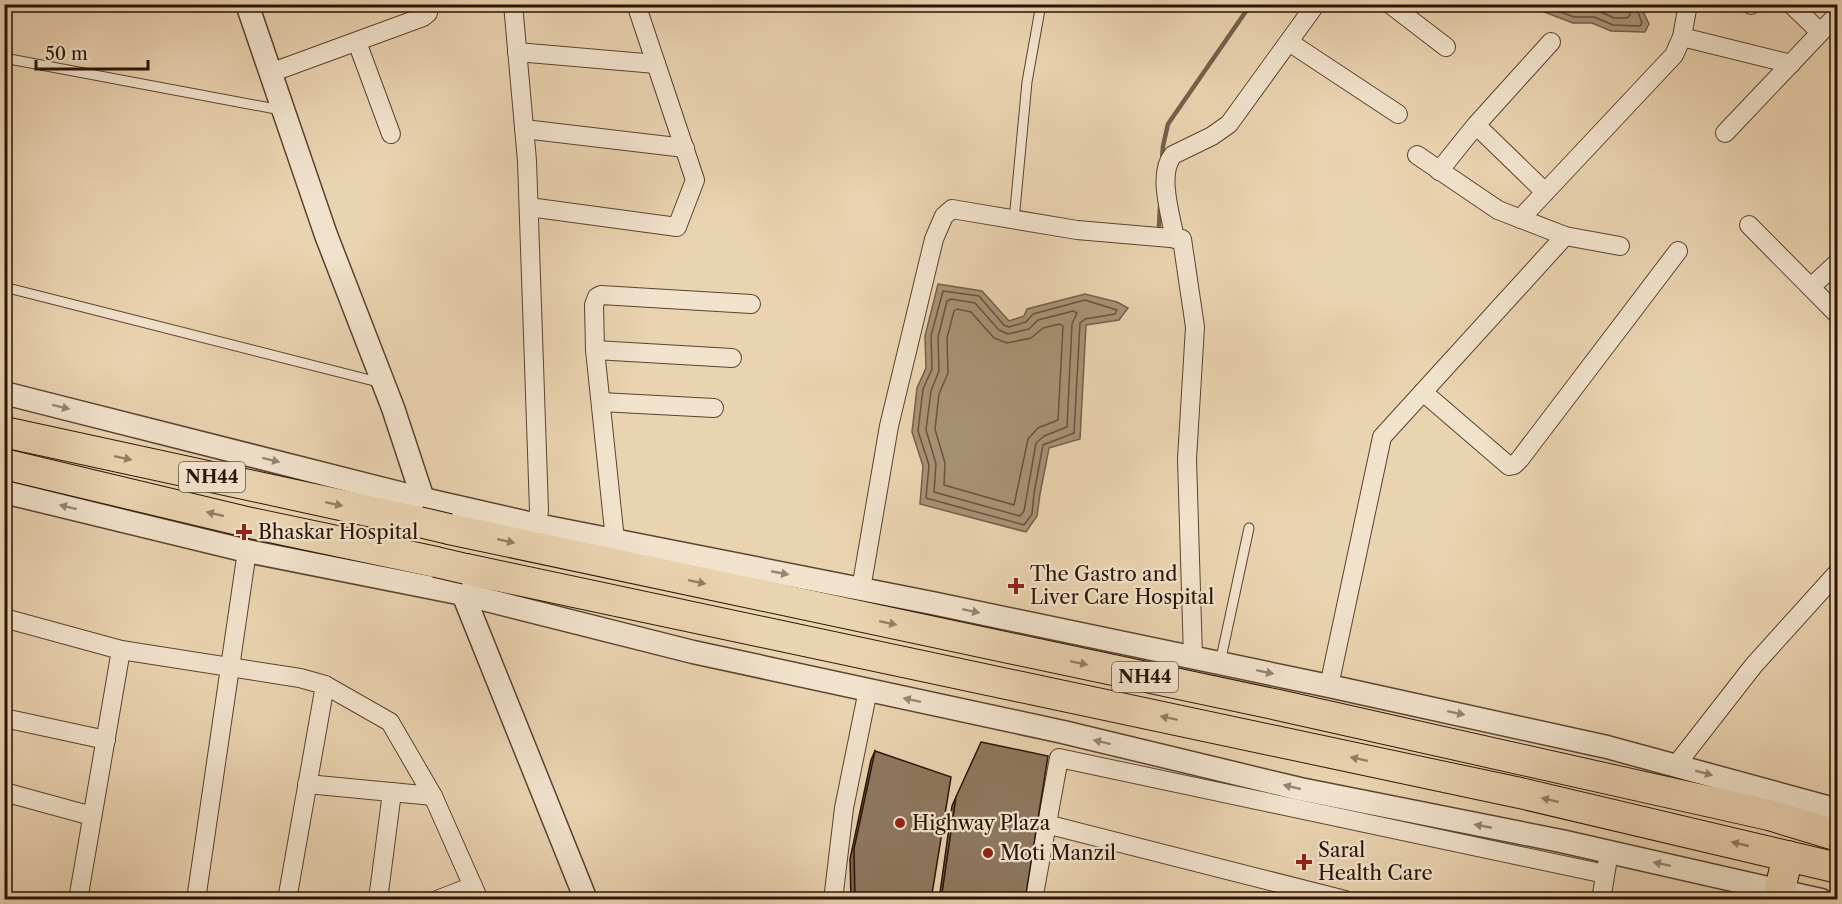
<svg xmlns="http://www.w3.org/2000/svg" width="1842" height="904" viewBox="0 0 1842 904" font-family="'Libre Caslon Text',serif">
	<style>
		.water { fill: #a99276; stroke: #765f49; stroke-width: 1.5 }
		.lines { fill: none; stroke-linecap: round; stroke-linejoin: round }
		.shore { stroke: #6a523e; stroke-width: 1.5 }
		.stream { stroke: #765f49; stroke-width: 4.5 }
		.service-casing { stroke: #5a4330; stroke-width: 11 }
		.minor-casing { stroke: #5a4330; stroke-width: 20 }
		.tertiary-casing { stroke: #5a4330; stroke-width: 25 }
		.trunk-casing { stroke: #2a1305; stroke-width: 32 }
		.service { stroke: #f1e2cc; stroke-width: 9 }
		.minor { stroke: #f1e2cc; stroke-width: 18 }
		.tertiary { stroke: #f1e2cc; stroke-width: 22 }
		.trunk { stroke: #ead3b0; stroke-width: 30 }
		.trunk-bridge-casing { stroke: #2a1305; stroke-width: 32; stroke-linecap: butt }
		.trunk-bridge { stroke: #ead3b0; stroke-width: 30 }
		.wall { fill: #7a6651; stroke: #2a1305; stroke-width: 1.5 }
		.building { fill: #8e775e; stroke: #2a1305; stroke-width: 1.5 }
		.oneway { fill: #978572 }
		.oneway2 { fill: #947d63 }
		.poi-dot { fill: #8f2418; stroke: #f1e2cc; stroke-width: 2 }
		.labels { text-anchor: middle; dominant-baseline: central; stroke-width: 4.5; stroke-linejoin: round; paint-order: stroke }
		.shield { fill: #f1e2cc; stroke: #665141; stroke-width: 1.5 }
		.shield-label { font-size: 18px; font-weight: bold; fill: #2a1305 }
		.poi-label { font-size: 20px; fill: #2a1305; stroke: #f1e2cc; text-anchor: start }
	</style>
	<rect width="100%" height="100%" fill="#ead3b0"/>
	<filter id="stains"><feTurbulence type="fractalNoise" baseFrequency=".00333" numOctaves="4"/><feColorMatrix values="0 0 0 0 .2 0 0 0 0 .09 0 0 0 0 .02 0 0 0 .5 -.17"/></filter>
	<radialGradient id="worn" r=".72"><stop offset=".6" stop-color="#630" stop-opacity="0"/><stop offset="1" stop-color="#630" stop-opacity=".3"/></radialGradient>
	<g class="water">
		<polygon points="1549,5 1640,5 1649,24 1645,32 1611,31 1592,23 1573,23 1544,12"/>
		<polygon points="938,284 982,291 1009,321 1024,316 1027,309 1085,294 1117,302 1128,308 1119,320 1086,325 1080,439 1049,448 1040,494 1037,516 1026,532 920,504 923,466 912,432 917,388 926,368 925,336"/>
	</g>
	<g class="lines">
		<g class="shore">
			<polyline points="1553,4 1555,10 1574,17 1594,17 1613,25 1640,26 1642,23 1635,4"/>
			<polyline points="1562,4 1575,10 1594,9 1614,18 1627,18 1630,15 1628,4"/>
			<polygon points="943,291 979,296 1004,325 1009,327 1026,322 1033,314 1085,300 1117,310 1115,314 1085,319 1080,323 1074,433 1043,445 1034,493 1032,514 1024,525 926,498 929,465 918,431 923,389 932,369 931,336"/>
			<polygon points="951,299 975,303 999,330 1008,334 1029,329 1038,320 1073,311 1077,313 1072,324 1067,427 1044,436 1036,443 1024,511 1020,516 934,492 936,464 926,430 931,391 939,371 938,337 947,301"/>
			<polygon points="957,309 971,312 994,338 1007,343 1031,338 1043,328 1060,324 1063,326 1058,420 1038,428 1028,439 1014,505 944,485 945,463 935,429 939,394 948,373 947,338 954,311"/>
		</g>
		<g class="stream">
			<polyline points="1162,161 1163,146 1168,124 1251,4"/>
			<polyline points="1159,226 1160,206"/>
		</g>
		<g class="service-casing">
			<g id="service">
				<polyline points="4,58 281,110"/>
				<polyline points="1014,220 1027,82 1041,4"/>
				<polyline points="4,287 382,383"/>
				<polyline points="1220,663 1249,528"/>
			</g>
		</g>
		<g class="minor-casing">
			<g id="minor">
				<polyline points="513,4 527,161 539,510 537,525"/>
				<polyline points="1390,4 1446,47"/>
				<polyline points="1791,4 1820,32"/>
				<polyline points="1751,5 1752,4"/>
				<polyline points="1682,37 1791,64"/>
				<polyline points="357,42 391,134"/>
				<polyline points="1289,42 1398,114"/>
				<polyline points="517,52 656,64"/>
				<polyline points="270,73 423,17 428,13 429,4"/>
				<polyline points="1476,125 1545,192"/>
				<polyline points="524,129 685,148"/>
				<polyline points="1725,133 1838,14"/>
				<polyline points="1417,155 1498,210 1565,236 1620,246"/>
				<polyline points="1439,171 1476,125 1551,42"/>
				<polyline points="529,207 677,227 695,180 636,4"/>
				<polyline points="1520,219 1674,55 1682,37 1688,4"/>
				<polyline points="1749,225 1838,315"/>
				<path d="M1175,239C1171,216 1157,174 1173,155L1212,136L1229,124L1316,4"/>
				<polyline points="1811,287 1838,262"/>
				<polyline points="595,350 732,358"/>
				<polyline points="1423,392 1509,466 1514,465 1520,459 1678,251"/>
				<polyline points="601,402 714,408"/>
				<polyline points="615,540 595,350 594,305 597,297 601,295 751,304"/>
				<polyline points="861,589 889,426 934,239 944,216 952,209 1077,230 1182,239 1195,327 1187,459 1193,657"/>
				<polyline points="4,618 121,650"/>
				<polyline points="1329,686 1382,437 1565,236"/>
				<polyline points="4,718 106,740"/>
				<polyline points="1676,765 1754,665 1838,572"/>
				<polyline points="307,784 433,796"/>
				<polyline points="4,792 92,816"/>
				<polyline points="1046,824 1345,900"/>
				<polyline points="78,900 121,650 300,678 325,685 390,722 433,796 479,900"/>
				<polyline points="196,900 247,551"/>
				<polyline points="287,900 325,685"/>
				<polyline points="378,900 392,792"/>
				<polyline points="437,900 473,886"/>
				<polyline points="835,900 834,892 844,808 868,690"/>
				<polyline points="1033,900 1059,758 1605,874"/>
				<polyline points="1601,900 1607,864"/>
			</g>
		</g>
		<g class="tertiary-casing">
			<g id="tertiary">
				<polyline points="247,4 326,235 393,408 423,499"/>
				<polyline points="4,393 423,499 537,525 932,603 1329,686 1607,747 1838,810"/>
				<polyline points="4,492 247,551 463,594 693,652 1063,732 1300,789 1561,841 1821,900"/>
				<polyline points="463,594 586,900"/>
			</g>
		</g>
		<g class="trunk-casing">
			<g id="trunk">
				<polyline points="4,432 419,522"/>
				<polyline points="4,464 251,523 436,562"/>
				<polyline points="449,529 1278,705 1769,815 1838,836"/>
				<polyline points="466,569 1520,793 1838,868"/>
				<polyline points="1780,889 1788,856"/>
			</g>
		</g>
		<use href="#service" class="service"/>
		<use href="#minor" class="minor"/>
		<use href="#tertiary" class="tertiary"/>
		<use href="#trunk" class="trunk"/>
		<g class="trunk-bridge-casing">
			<g id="trunk-bridge">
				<polyline points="419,522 449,529"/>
				<polyline points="436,562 466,569"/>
			</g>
		</g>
		<use href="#trunk-bridge" class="trunk-bridge"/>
	</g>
	<g class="wall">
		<polygon points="875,751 931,900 851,900 850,859 871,760"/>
		<polygon points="956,797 1025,900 939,900 952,806"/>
	</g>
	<g class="building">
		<polygon points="981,742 1048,756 1025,900 941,900 956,797"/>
		<polygon points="875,751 951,777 931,900 855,900 854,849"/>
	</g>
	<defs><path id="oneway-solid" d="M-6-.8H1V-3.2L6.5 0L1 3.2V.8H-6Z" transform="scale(1.5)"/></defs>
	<g class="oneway">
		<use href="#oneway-solid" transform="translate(61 407) rotate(14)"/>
		<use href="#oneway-solid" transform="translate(271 460) rotate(14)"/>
		<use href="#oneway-solid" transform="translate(68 507) rotate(-166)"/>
		<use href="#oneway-solid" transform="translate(780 573) rotate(11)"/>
		<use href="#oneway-solid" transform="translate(971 611) rotate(12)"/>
		<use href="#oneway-solid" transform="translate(1265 672) rotate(12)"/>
		<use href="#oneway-solid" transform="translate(912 700) rotate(-168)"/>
		<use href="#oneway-solid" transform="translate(1456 713) rotate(12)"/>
		<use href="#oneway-solid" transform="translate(1102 742) rotate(-166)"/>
		<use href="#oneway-solid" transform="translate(1704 773) rotate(15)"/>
		<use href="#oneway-solid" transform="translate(1292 787) rotate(-167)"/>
		<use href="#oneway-solid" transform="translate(1483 826) rotate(-169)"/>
		<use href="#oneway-solid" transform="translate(1662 864) rotate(-168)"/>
	</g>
	<g class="oneway2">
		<use href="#oneway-solid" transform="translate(123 458) rotate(12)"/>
		<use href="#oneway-solid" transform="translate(334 504) rotate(12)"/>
		<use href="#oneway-solid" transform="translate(215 514) rotate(-167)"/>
		<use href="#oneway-solid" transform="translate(506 541) rotate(12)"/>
		<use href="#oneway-solid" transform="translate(697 582) rotate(12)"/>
		<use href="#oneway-solid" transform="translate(888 623) rotate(12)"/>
		<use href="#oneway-solid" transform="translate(1079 663) rotate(12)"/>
		<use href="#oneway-solid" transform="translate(1169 718) rotate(-168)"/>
		<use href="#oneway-solid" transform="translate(1359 759) rotate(-168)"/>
		<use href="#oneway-solid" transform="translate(1550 800) rotate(-167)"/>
		<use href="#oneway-solid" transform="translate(1740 844) rotate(-167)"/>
	</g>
	<g class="poi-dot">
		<path d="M241 523h6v6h6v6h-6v6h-6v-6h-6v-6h6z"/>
		<path d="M1013 577h6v6h6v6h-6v6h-6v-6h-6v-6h6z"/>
		<circle cx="900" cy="823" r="6"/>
		<circle cx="988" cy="853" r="6"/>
		<path d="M1301 853h6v6h6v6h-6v6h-6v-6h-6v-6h6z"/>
	</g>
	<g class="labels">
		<g class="shield">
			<rect x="179" y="462" width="66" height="30" rx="4.5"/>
			<rect x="1112" y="662" width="66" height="30" rx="4.5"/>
		</g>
		<g class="shield-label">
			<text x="212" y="477">NH44</text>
			<text x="1145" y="677">NH44</text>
		</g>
		<g class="poi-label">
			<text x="258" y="532">Bhaskar Hospital</text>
			<text x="1030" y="574">The Gastro and<tspan x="1030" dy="23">Liver Care Hospital</tspan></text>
			<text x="912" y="823">Highway Plaza</text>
			<text x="1318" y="850">Saral<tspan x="1318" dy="23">Health Care</tspan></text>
			<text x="1000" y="853">Moti Manzil</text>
		</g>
	</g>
	<rect width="1842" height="904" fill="none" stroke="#ead3b0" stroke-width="24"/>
	<rect x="6" y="6" width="1830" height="892" fill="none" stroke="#2a1305" stroke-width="3"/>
	<rect x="12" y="12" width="1818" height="880" fill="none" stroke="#2a1305" stroke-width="1.5"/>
	<path d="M36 60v9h112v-9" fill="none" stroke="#2a1305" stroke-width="3"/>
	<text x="45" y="60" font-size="18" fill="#2a1305" stroke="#f1e2cc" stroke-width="4.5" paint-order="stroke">50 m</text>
	<rect width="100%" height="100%" filter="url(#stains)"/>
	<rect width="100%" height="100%" fill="url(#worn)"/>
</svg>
